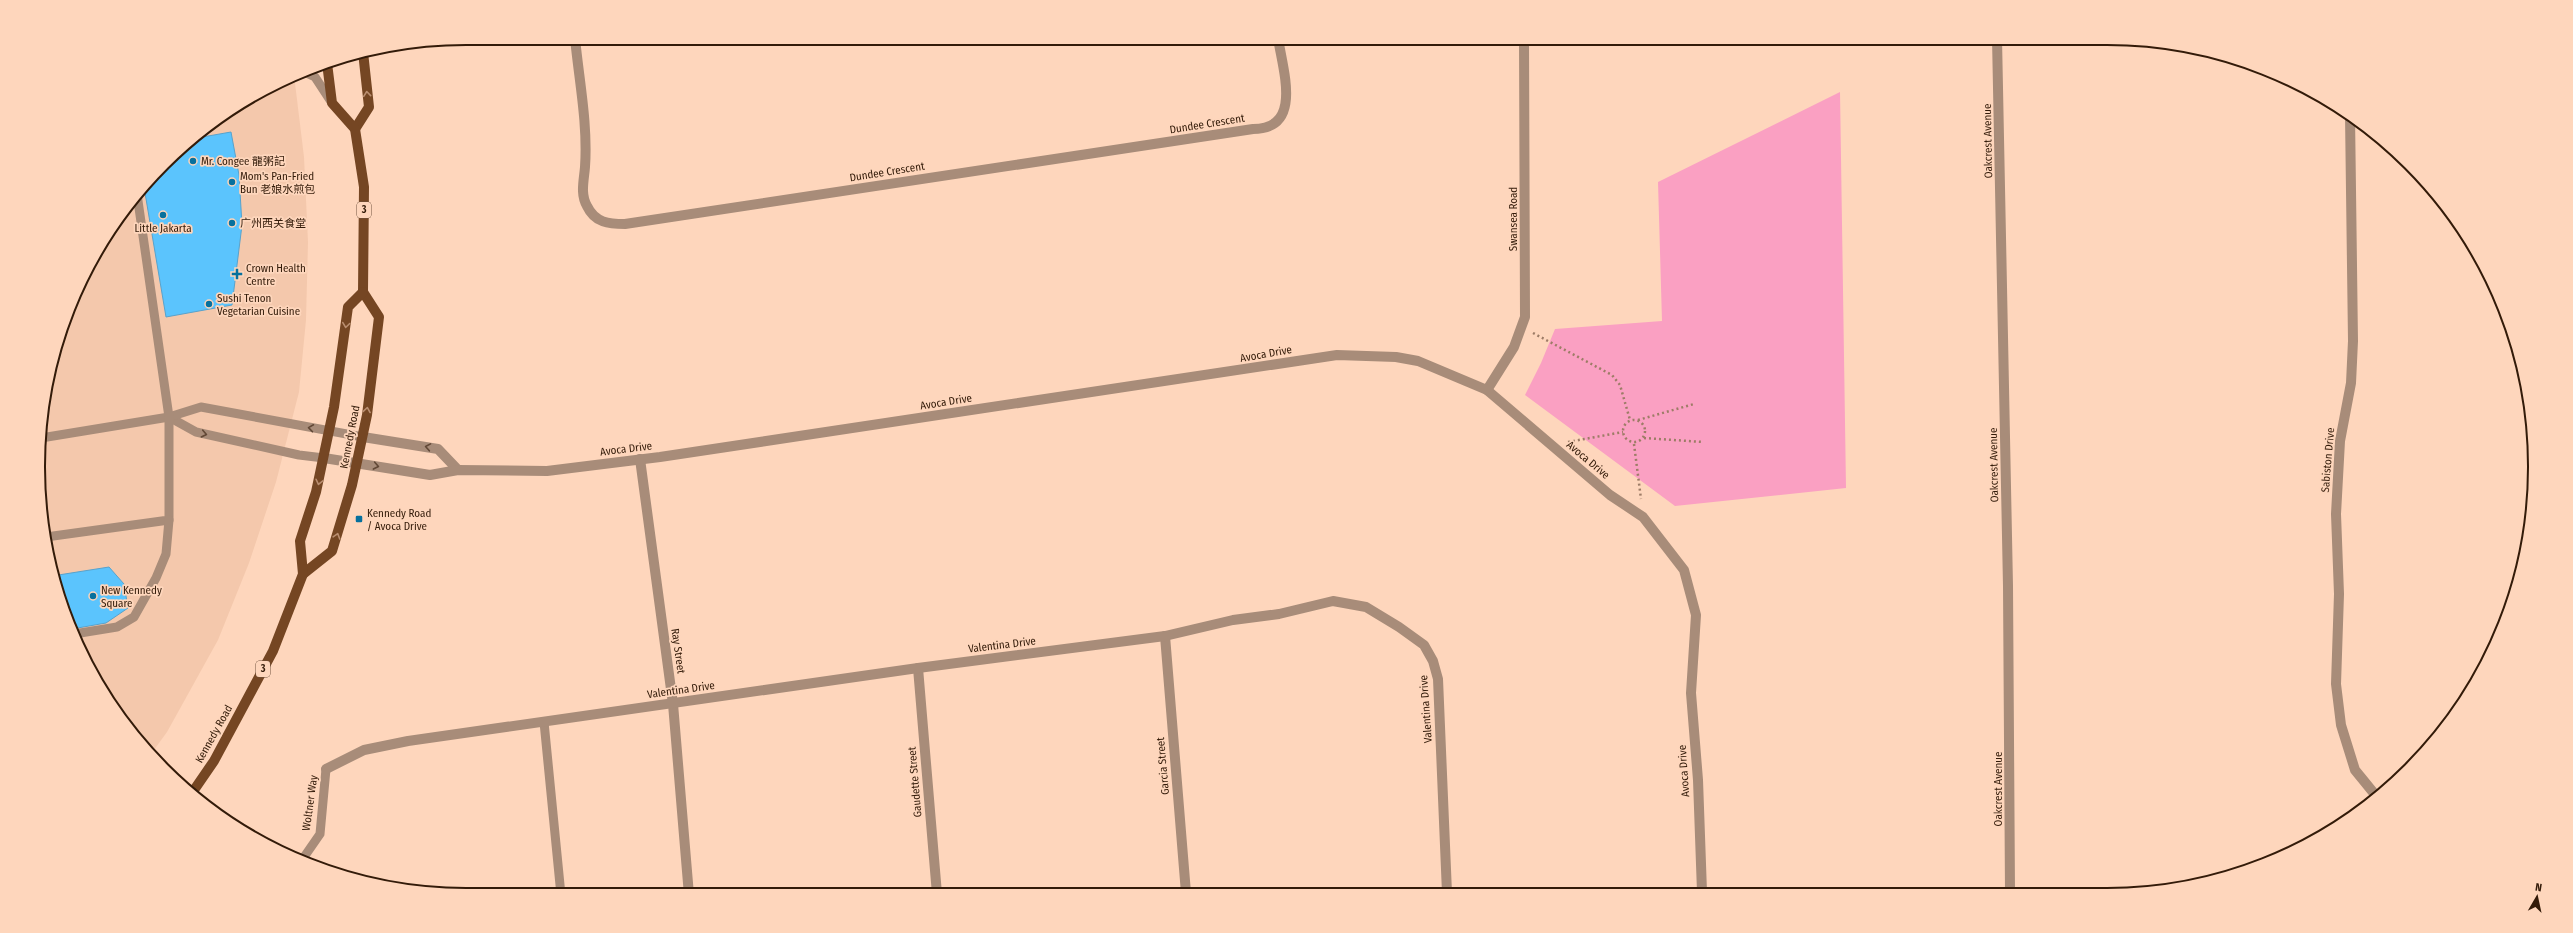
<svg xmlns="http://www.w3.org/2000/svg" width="2573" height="933" viewBox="0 0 2573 933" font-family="'Fira Sans Condensed','Noto Sans SC',sans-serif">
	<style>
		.built { fill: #f4c8ac }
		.green { fill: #faa0c2 }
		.building { fill: #5bc4fd; stroke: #59a2cb }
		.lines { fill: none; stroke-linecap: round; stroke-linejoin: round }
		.path { stroke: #9d7c66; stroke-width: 2.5; stroke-dasharray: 2 3; stroke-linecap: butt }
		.lane { stroke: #a88c79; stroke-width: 9 }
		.street { stroke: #a88c79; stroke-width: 10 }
		.primary { stroke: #754623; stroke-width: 10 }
		.oneway { stroke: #ba8e70 }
		.oneway2 { stroke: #624836 }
		.poi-dot { fill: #07709d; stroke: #fed6bc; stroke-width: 1.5 }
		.labels { text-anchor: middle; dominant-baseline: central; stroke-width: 3.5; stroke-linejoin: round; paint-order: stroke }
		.shield { fill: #fed6bc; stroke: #70533f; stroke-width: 1 }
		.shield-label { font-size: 10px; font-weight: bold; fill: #331b09 }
		.street-label { font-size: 11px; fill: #331b09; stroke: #fed6bc }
		.poi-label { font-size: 11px; fill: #331b09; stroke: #fed6bc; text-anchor: start }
		.rim { fill: none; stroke: #331b09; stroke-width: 2 }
	</style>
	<rect width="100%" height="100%" fill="#fed6bc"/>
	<polygon class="built" points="294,75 304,157 308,242 306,320 299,392 276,482 249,563 218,640 167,732 151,754 110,705 82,656 53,577 39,494 42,411 53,355 82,277 127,205 184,144 252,96"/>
	<polygon class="green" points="1840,92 1846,488 1675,506 1525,395 1541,363 1555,329 1662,321 1658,182"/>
	<g class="building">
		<polygon points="231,132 239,175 242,225 232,305 166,317 144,187 191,139"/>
		<polygon points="109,567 124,584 128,608 106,623 72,629 52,576"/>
	</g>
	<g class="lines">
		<g class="path">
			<polyline points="1533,333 1612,375 1620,385 1630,420"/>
			<circle cx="1634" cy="431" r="11"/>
			<polyline points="1638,420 1694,404"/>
			<polyline points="1644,438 1703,442"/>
			<polyline points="1568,442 1623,432"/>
			<polyline points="1634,444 1641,499"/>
		</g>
		<g class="lane">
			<polyline points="302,71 315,77 332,103"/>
			<polyline points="169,417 196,432 299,455 324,458"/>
			<polyline points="41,438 169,417 201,407 363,437"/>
			<polyline points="46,537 169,520 169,417 137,194"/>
			<polyline points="74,634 117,627 134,617 156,578 166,554 169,520"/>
			<polyline points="544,722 561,895"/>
			<polyline points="302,860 320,834 326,769"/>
			<polyline points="538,895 561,893"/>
		</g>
		<g class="street">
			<path d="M575,38C579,80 588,124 585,167C584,180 580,194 587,206C595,223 609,224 625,224L1253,129C1303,129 1283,71 1278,38"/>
			<polyline points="1997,38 2008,586 2010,892"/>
			<polyline points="2350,115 2353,341 2351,383 2340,441 2336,514 2339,594 2336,684 2341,725 2355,770 2377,797"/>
			<polyline points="1487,390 1514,347 1525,317 1524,38"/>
			<polyline points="363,437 438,449 458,470"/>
			<polyline points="324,458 430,475 458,470 547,471 660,457 1337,355 1396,357 1418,361 1487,390 1610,495 1643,517 1684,570 1696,615 1691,693 1698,780 1702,892"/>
			<polyline points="640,459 673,704 689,895"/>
			<polyline points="1165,636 1186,893"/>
			<polyline points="918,668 937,894"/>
			<polyline points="326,769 364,750 408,741 918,668 1165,636 1233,620 1279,614 1333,601 1366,607 1399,627 1424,645 1433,661 1438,679 1447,893"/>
		</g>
		<g class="primary">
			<polyline points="355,129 369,107 363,52"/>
			<polyline points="303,574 332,551 352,485 367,415 379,317 363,292 364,187 355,129 332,103 327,63"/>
			<polyline points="192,793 214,761 273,651 303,574 300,541 316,492 334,407 348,307 363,292"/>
		</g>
	</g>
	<defs><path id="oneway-chevron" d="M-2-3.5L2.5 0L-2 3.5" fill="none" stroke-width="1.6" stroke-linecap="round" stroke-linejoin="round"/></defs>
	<g class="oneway">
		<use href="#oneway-chevron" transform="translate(367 94) rotate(-96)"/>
		<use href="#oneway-chevron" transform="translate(346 325) rotate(98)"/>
		<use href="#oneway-chevron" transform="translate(367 410) rotate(-81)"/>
		<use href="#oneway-chevron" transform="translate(319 482) rotate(103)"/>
		<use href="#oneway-chevron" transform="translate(337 536) rotate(-73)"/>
	</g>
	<g class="oneway2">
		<use href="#oneway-chevron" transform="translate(311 428) rotate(-172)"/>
		<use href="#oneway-chevron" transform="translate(204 434) rotate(12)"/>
		<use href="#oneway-chevron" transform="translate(428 447) rotate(-170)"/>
		<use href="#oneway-chevron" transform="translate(376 466) rotate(11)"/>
	</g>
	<g class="poi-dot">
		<circle cx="193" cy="161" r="4"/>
		<circle cx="232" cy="182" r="4"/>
		<circle cx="163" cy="215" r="4"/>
		<circle cx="232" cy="223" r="4"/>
		<path d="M235 268h4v4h4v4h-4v4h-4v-4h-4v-4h4z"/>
		<circle cx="209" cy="304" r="4"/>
		<rect x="355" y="515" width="8" height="8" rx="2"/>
		<circle cx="93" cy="596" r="4"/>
	</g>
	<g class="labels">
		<g class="shield">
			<rect x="357" y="202" width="14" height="16" rx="3"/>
			<rect x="256" y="661" width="14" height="16" rx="3"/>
		</g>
		<g class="shield-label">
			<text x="364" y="210">3</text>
			<text x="263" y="669">3</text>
		</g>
		<g class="street-label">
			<text transform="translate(1207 124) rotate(-9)">Dundee Crescent</text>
			<text transform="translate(1988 141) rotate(-91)">Oakcrest Avenue</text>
			<text transform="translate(887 172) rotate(-9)">Dundee Crescent</text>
			<text transform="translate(1513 219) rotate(-90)">Swansea Road</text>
			<text transform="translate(1266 354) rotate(-10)">Avoca Drive</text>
			<text transform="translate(946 402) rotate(-9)">Avoca Drive</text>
			<text transform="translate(350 437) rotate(-79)">Kennedy Road</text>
			<text transform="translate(626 449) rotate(-7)">Avoca Drive</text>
			<text transform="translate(1588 460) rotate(40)">Avoca Drive</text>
			<text transform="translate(2328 460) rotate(-85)">Sabiston Drive</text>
			<text transform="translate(1994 465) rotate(-91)">Oakcrest Avenue</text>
			<text transform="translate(1002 645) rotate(-7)">Valentina Drive</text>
			<text transform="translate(678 651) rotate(82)">Ray Street</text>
			<text transform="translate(681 690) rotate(-8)">Valentina Drive</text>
			<text transform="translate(1426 709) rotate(-94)">Valentina Drive</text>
			<text transform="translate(214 734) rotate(-61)">Kennedy Road</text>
			<text transform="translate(1163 766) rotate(-95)">Garcia Street</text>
			<text transform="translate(1684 771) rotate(-94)">Avoca Drive</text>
			<text transform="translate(915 782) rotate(-95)">Gaudette Street</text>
			<text transform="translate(1998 789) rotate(-90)">Oakcrest Avenue</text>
			<text transform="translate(310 803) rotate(-82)">Woltner Way</text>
		</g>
		<g class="poi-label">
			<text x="201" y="161">Mr. Congee 龍粥記</text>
			<text x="240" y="176">Mom's Pan-Fried<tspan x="240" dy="13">Bun 老娘水煎包</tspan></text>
			<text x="240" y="223">广州西关食堂</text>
			<text x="163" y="228" text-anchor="middle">Little Jakarta</text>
			<text x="246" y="268">Crown Health<tspan x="246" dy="13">Centre</tspan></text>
			<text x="217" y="298">Sushi Tenon<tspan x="217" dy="13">Vegetarian Cuisine</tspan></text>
			<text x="367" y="513">Kennedy Road<tspan x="367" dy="13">/ Avoca Drive</tspan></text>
			<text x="101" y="590">New Kennedy<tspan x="101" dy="13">Square</tspan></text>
		</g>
	</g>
	<path d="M0 0H2573V933H0ZM466 45H2107A421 421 0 0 1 2528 466V467A421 421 0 0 1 2107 888H466A421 421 0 0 1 45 467V466A421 421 0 0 1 466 45Z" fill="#fed6bc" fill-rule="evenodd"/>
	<path class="rim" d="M466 45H2107A421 421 0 0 1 2528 466V467A421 421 0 0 1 2107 888H466A421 421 0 0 1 45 467V466A421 421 0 0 1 466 45Z"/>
	<g transform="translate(2537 897) rotate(9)" stroke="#fed6bc" stroke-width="3" paint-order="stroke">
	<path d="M0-3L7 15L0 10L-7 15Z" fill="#331b09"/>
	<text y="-6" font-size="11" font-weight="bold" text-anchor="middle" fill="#331b09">N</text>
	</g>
</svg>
